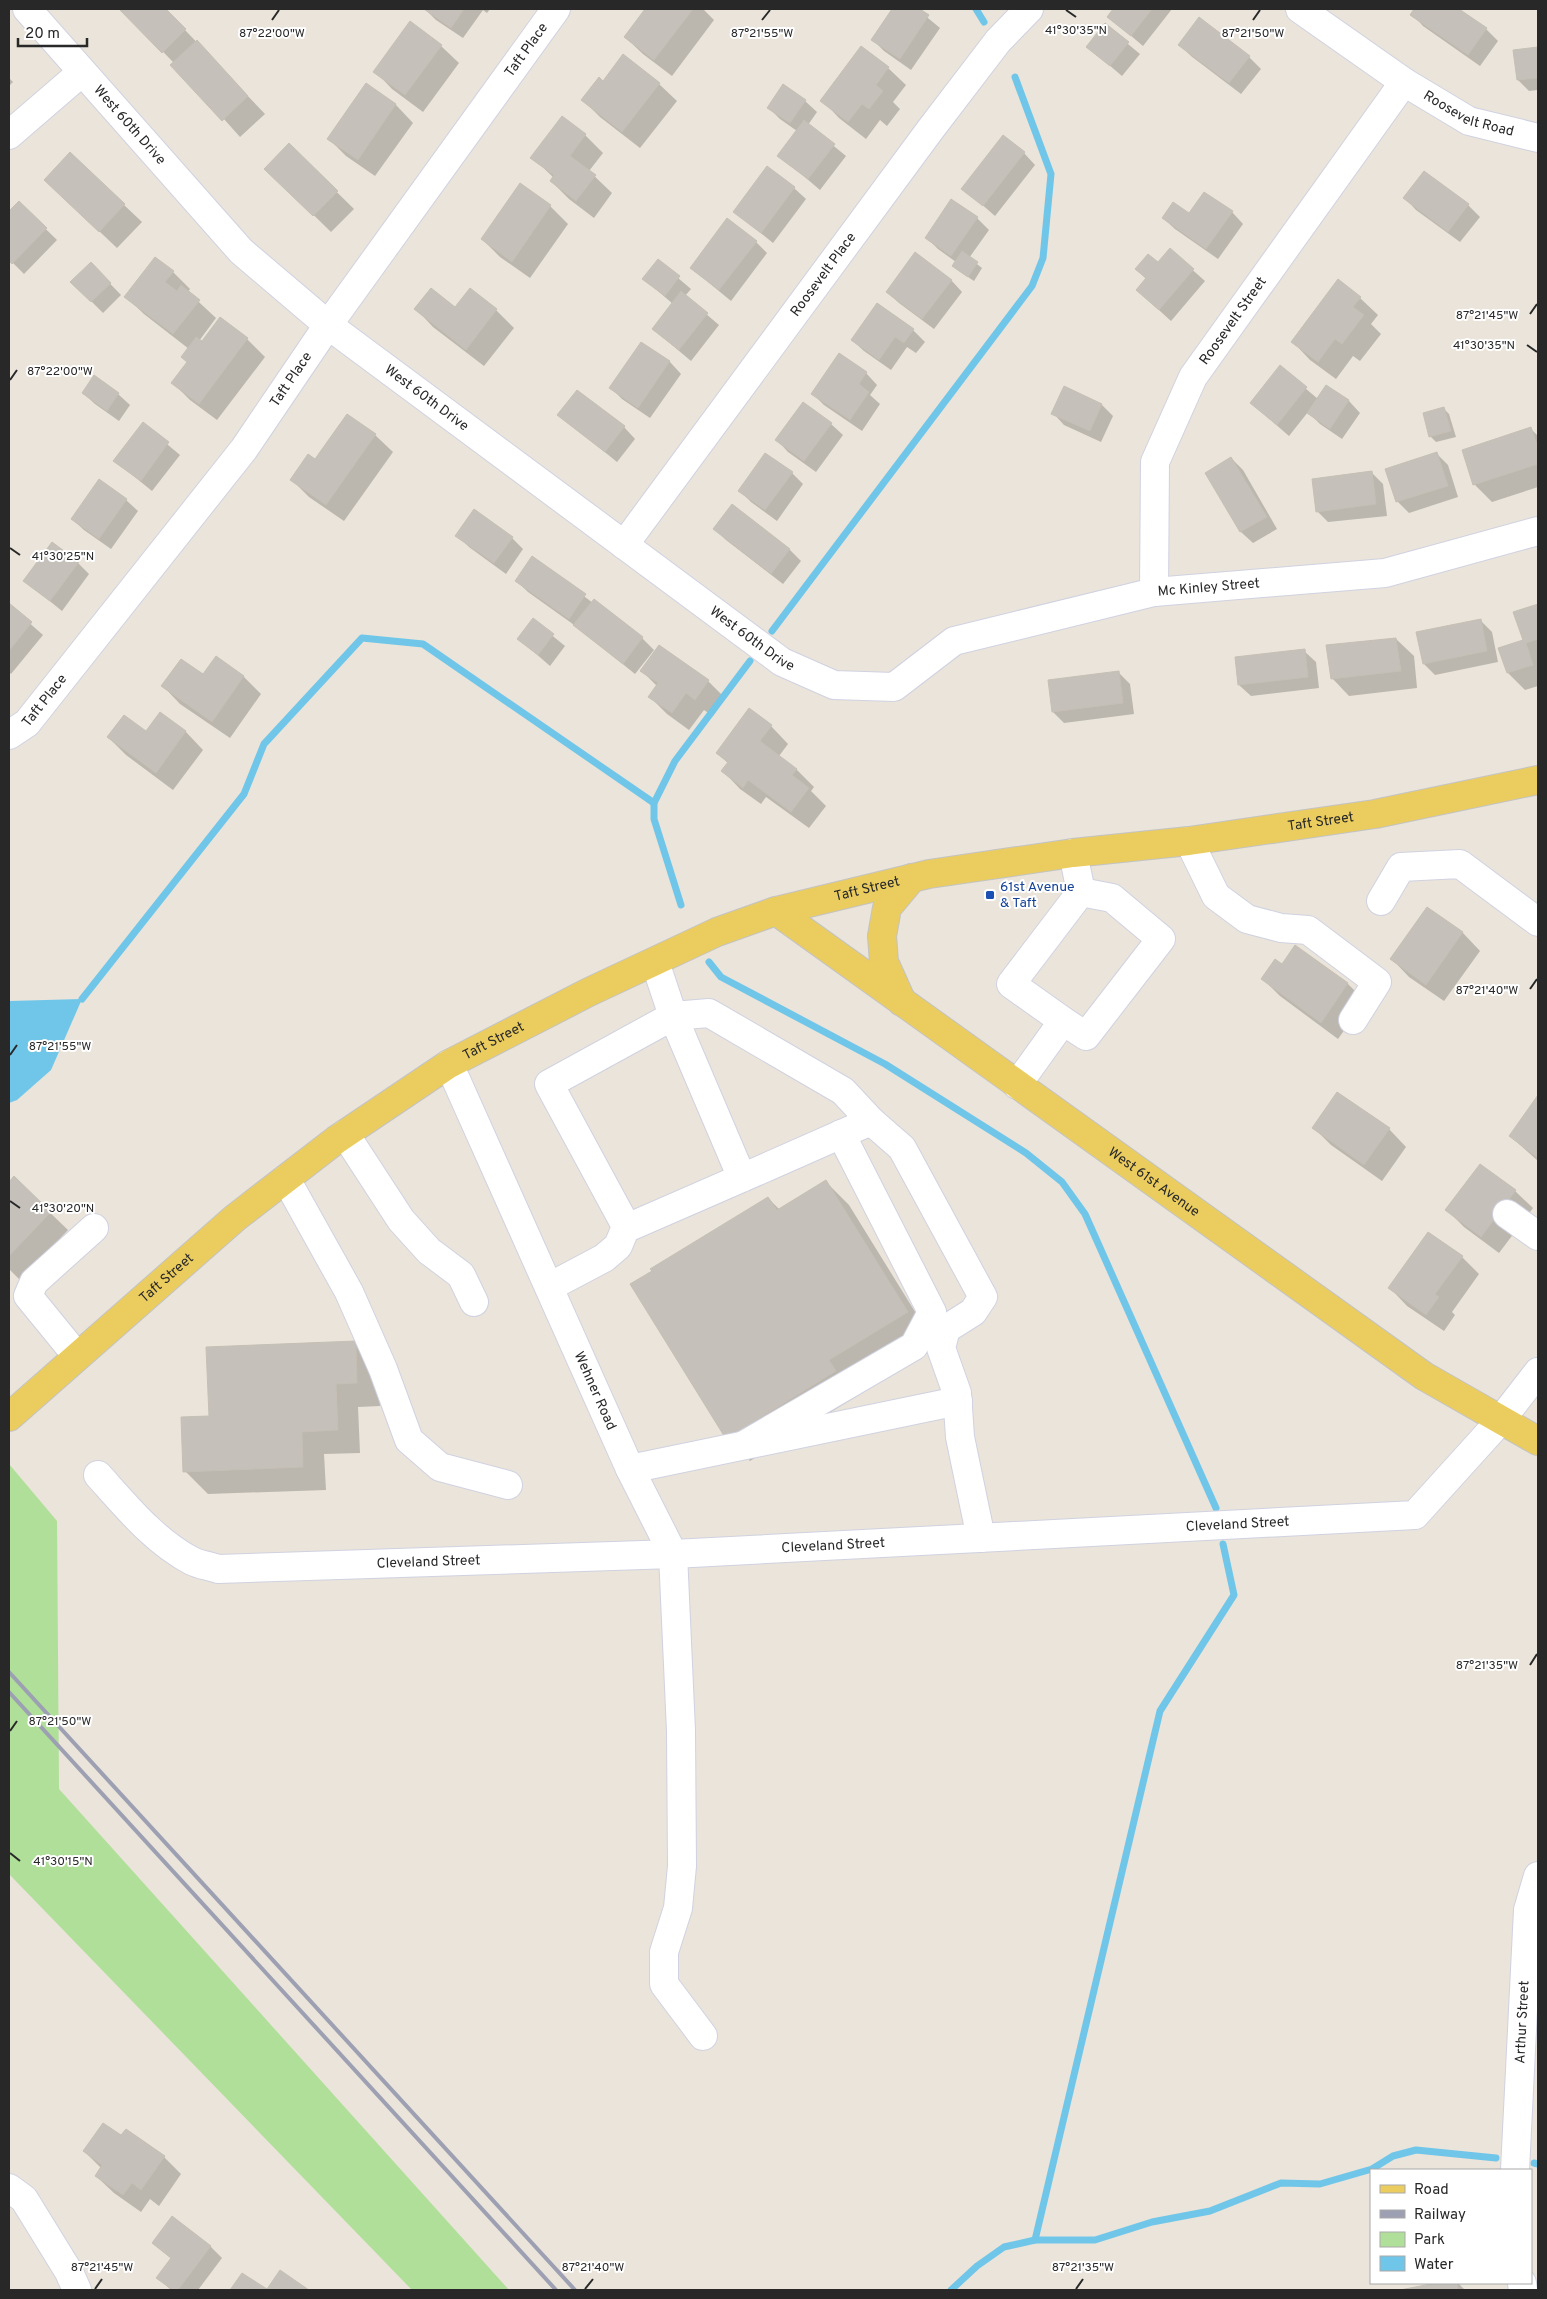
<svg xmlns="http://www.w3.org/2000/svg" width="1547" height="2299" viewBox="0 0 1547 2299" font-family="Overpass,sans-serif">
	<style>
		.green { fill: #afdf98 }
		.water { fill: #70c6e9 }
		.shadow { fill: #0003 }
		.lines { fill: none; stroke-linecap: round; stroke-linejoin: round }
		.stream { stroke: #70c6e9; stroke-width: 7 }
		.building { fill: #c5c0ba; stroke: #c5bfb4 }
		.minor-casing { stroke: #d0d2e1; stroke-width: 30 }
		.major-casing { stroke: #c3c3c3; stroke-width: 30 }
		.minor { stroke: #fff; stroke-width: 28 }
		.major { stroke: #ebcd5f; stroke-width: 28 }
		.rail { stroke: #9da0b2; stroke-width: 4 }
		.ticks { fill: none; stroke: #282828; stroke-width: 2 }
		.transit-dot { fill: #1a4fb4; stroke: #fff; stroke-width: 2 }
		.labels { text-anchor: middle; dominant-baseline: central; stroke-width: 4; stroke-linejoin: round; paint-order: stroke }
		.street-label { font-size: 14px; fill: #282828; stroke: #fff }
		.transit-label { font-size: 14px; fill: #164399; stroke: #fff; text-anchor: start }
		.ticks-label { font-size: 12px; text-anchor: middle; fill: #282828; stroke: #fff; stroke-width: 4; stroke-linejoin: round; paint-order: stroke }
	</style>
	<rect width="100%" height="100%" fill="#eae4da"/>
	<polygon class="green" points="9,1464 57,1521 59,1789 509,2290 412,2290 9,1874"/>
	<polygon class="water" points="82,999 51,1070 17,1100 9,1103 9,1001"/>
	<g class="shadow">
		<polygon points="121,9 165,9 265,114 240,137 174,63"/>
		<polygon points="425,9 490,9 487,13 483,10 463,38 436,20"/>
		<polygon points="646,9 703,9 714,20 672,76 643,54 625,37"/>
		<polygon points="894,9 917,9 940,28 911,70 884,51 873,40"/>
		<polygon points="1115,9 1172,9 1143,46 1109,17"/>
		<polygon points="1414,9 1457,9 1486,29 1498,41 1480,66 1423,26 1412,14"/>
		<polygon points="1199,19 1249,57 1261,69 1241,94 1191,56 1180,45"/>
		<polygon points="1105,25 1140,54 1122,76 1088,47"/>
		<polygon points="441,46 459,63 423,112 392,89 375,71"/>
		<polygon points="1538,49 1538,90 1529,91 1518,80 1514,51"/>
		<polygon points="888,68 906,85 893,102 900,109 887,126 880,120 866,139 839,118 822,100"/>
		<polygon points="9,78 13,82 9,86"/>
		<polygon points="603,82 659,84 677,101 640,148 600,117 583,100"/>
		<polygon points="367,85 396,105 413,123 375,176 346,156 329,139"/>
		<polygon points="783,86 805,101 817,112 808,125 846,156 820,190 779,155 797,131 780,119 769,108"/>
		<polygon points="562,118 585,135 603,153 589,171 612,193 594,218 569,199 551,181 554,178 532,157"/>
		<polygon points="289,145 354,209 331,232 284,186"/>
		<polygon points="1024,153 1035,165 995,216 963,188"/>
		<polygon points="70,154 142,222 117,248 63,197"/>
		<polygon points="1424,172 1468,205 1480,217 1460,242 1416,210 1405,198"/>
		<polygon points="520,185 550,206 568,224 530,278 500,257 482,239"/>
		<polygon points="794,188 806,199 773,243 735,212"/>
		<polygon points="952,201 977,218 989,230 969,258 982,268 974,281 959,271 953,266 956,262 938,249 926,237"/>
		<polygon points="19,203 57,240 24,274 9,259 9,213"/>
		<polygon points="1232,212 1243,224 1218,259 1175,229 1163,218"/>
		<polygon points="756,242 767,253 731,301 691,268"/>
		<polygon points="1170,250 1205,281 1171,321 1149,301 1146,279 1137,269 1158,264"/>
		<polygon points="658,261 691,289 685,296 719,325 691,361 653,329 673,304 644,279"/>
		<polygon points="91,264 121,295 103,313 72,282"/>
		<polygon points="173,272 190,289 188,292 216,318 199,341 202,343 220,319 247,339 265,357 217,420 190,400 173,383 188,363 189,349 144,314 126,297"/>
		<polygon points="951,280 962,292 934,329 899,303 887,292"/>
		<polygon points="470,290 496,310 514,328 484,366 433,327 416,309 456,308"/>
		<polygon points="1360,298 1378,315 1371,324 1381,334 1360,361 1353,356 1336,379 1310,360 1293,342"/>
		<polygon points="877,305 913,330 925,342 916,353 907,347 891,370 864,351 852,340"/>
		<polygon points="642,343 670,362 681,374 650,418 622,399 611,388"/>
		<polygon points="1280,367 1318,399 1327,386 1349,401 1360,413 1342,439 1320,424 1308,412 1289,436 1251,403"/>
		<polygon points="866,373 877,385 870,395 880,404 862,431 824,405 813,394"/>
		<polygon points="83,393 118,394 130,405 119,421 95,404"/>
		<polygon points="1102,405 1113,416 1101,442 1064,425 1053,413"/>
		<polygon points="1444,409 1449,414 1456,437 1436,442 1430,436"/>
		<polygon points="559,415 624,427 635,439 617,462"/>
		<polygon points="143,424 180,455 152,491 115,461"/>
		<polygon points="831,424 843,435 816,472 788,452 777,440"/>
		<polygon points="1531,429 1538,436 1538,487 1492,502 1474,484"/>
		<polygon points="375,435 393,452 344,521 309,497 292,480 316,460"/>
		<polygon points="1437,454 1448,465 1458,497 1409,513 1397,501"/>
		<polygon points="1231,458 1243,470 1277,529 1253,543 1241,532 1206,473"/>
		<polygon points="792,473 803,484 777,521 751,502 740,491"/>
		<polygon points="1372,473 1383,484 1387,516 1328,522 1317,511"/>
		<polygon points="126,500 138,511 111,549 84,530 72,519"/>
		<polygon points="715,528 790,550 801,561 783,584 726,540"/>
		<polygon points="457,535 512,538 523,549 506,574 469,547"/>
		<polygon points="533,558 593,603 594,601 642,638 654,650 635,674 577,627 528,592 517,581"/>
		<polygon points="78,563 89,574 62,611 25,581"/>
		<polygon points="9,605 43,635 11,674 9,672"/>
		<polygon points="1538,605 1538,686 1525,690 1508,673 1500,648 1524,641 1515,612"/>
		<polygon points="533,620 565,646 550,666 519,639"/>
		<polygon points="1480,620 1492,632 1498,662 1435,675 1424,664"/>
		<polygon points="1396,639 1414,656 1417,688 1349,696 1332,678"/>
		<polygon points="1304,651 1316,662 1319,688 1251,696 1239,685"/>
		<polygon points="217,658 244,677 261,694 230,738 180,704 163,686 204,676"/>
		<polygon points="642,671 708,681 725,698 713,716 704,710 689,730 667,714 650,697 657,686"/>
		<polygon points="1118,672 1130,684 1134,714 1064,723 1053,712"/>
		<polygon points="161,714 186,732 203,750 173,790 126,755 108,737 146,733"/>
		<polygon points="771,726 788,744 779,756 797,770 814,787 811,791 826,806 809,828 766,797 761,804 740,789 723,771 729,764 717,753"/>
		<polygon points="1427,909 1463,933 1480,951 1444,1001 1409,977 1392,959"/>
		<polygon points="1295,947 1348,984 1365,1001 1338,1039 1280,996 1263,979 1282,966"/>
		<polygon points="1538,1097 1538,1161 1510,1136"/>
		<polygon points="1314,1128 1389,1129 1406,1147 1382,1181 1331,1145"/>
		<polygon points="14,1178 68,1230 20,1280 9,1269 9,1183"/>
		<polygon points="826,1182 849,1205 930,1336 852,1384 859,1395 750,1461 727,1438 768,1198 780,1210"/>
		<polygon points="1515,1191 1533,1208 1499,1253 1464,1227 1447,1210"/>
		<polygon points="1462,1257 1479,1274 1452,1312 1455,1315 1444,1331 1407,1306 1390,1288"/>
		<polygon points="355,1342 378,1366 380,1406 358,1407 360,1453 324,1454 326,1490 208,1494 185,1471 211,1417"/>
		<polygon points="121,2137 164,2157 181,2174 159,2206 150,2199 141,2212 114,2193 96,2176 101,2168 84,2151"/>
		<polygon points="172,2218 211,2247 222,2258 198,2290 171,2290 158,2278 172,2259 153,2243"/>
		<polygon points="1443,2283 1458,2283 1465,2290 1401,2290"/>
	</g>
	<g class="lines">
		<g class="stream">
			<polyline points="976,9 984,22"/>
			<polyline points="772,631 1032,286 1043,258 1051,174 1015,77"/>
			<polyline points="681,905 654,819 654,803 675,761 750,661"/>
			<polyline points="709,962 721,977 885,1064 1026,1153 1062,1182 1085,1214 1216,1508"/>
			<polyline points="82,999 244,794 264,744 362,638 423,644 654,803"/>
			<polyline points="1534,2163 1538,2164"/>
			<polyline points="1035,2240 1160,1711 1234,1595 1223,1544"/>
			<polyline points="951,2290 977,2266 1004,2247 1035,2240 1095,2240 1152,2222 1210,2211 1281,2183 1320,2184 1372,2169 1393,2156 1416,2150 1496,2158"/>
		</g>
	</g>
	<g class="building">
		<polygon points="119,9 166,9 186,29 162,53"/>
		<polygon points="424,9 464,9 451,28"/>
		<polygon points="645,9 693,9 654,60 624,37"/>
		<polygon points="892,9 920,9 929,15 900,59 871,40"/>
		<polygon points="1113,9 1152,9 1131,36 1107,17"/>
		<polygon points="1414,9 1459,9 1487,28 1468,55 1410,15"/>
		<polygon points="1199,17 1250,56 1229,83 1178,45"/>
		<polygon points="410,21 442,45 405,95 373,72"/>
		<polygon points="1105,23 1129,42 1110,66 1086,47"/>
		<polygon points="197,40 248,96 222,121 170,65"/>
		<polygon points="861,46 889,67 876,85 883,91 869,109 862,104 848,122 820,101"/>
		<polygon points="1538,47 1538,78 1517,80 1513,50"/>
		<polygon points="623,54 660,83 622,132 581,100 599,77 603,81"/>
		<polygon points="366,83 396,104 358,160 327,139"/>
		<polygon points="783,84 806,100 790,123 767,108"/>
		<polygon points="562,116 586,134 570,156 596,175 576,201 550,181 554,175 530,158"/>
		<polygon points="804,120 835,144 808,179 777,156"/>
		<polygon points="1003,135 1025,152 983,206 961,189"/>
		<polygon points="289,143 338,191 313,216 264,169"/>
		<polygon points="70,152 125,204 99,232 44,180"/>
		<polygon points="767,166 795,187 761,233 733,212"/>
		<polygon points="1424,171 1469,204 1448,232 1403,198"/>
		<polygon points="520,183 551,205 512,262 481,239"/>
		<polygon points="1204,192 1233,211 1206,249 1162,218 1173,202 1189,213"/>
		<polygon points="951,199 978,217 951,256 925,238"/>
		<polygon points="19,201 47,228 12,264 9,261 9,211"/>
		<polygon points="727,218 757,241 719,290 690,268"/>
		<polygon points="1170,248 1194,269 1159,310 1136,290 1146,278 1135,269 1148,254 1158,262"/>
		<polygon points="962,251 978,262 968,277 952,266"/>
		<polygon points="915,252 952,280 922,319 886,292"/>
		<polygon points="155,257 174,271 165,282 177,291 181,285 200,300 173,334 124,297"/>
		<polygon points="658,259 680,276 665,296 642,279"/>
		<polygon points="91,262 111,283 91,302 70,282"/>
		<polygon points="1338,279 1361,297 1353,307 1364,315 1342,344 1335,339 1318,362 1291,342"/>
		<polygon points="431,288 455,307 470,288 497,309 466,350 414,309"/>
		<polygon points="681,291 708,313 679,350 652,329"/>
		<polygon points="877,303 914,329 904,343 895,337 879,360 851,340"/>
		<polygon points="220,317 248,338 199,404 171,383 187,362 181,357 196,337 202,341"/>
		<polygon points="641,342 670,361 638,408 609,388"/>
		<polygon points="839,353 867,372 859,384 869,392 850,420 811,394"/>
		<polygon points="1280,365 1307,387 1277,425 1250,403"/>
		<polygon points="94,375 119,393 107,411 82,393"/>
		<polygon points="1326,385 1349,400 1330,429 1307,413"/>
		<polygon points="1064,386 1102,404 1090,431 1051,414"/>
		<polygon points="577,390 625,426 605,452 557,415"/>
		<polygon points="803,402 832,423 804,461 775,440"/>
		<polygon points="1444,407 1451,431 1429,437 1423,413"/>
		<polygon points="347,414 376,434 326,505 290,480 308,454 315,459"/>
		<polygon points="143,422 169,442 141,481 113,461"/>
		<polygon points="1531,427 1538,448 1538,464 1473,485 1462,450"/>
		<polygon points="1437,452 1448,486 1396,502 1385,469"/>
		<polygon points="765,453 793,472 765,510 738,491"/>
		<polygon points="1231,457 1267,517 1240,532 1205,473"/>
		<polygon points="1372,471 1376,504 1316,512 1312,479"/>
		<polygon points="99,479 127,499 99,539 71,519"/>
		<polygon points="732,504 790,549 771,574 713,529"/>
		<polygon points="474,509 513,537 494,563 455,536"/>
		<polygon points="52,542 79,562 50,601 23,581"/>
		<polygon points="532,556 586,594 569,619 515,581"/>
		<polygon points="594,599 643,637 623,664 573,625"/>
		<polygon points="9,603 32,622 9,651"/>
		<polygon points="1538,604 1538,639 1526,643 1533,665 1507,673 1498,648 1523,640 1513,612"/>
		<polygon points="533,618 554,634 538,655 517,639"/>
		<polygon points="1481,619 1487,651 1423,664 1416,632"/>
		<polygon points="1396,638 1401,671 1331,679 1326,645"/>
		<polygon points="659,645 709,680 695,700 686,693 672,713 648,697 658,683 640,671"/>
		<polygon points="1305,649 1308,677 1238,685 1235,657"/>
		<polygon points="216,656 244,676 212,722 161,686 181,659 203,674"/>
		<polygon points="1119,671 1123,703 1052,712 1048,680"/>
		<polygon points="749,708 772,725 760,741 797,769 792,775 809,788 791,812 748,780 743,788 721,771 728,762 716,753"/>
		<polygon points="160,712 186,731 156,773 107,737 124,715 146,731"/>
		<polygon points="1427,907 1463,932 1426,985 1390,959"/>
		<polygon points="1295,945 1348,983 1321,1023 1261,979 1275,959 1282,964"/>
		<polygon points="1337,1092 1390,1128 1364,1165 1312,1128"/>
		<polygon points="1538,1095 1538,1158 1509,1136"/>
		<polygon points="1480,1164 1516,1190 1481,1237 1445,1210"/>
		<polygon points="14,1176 51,1212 9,1256 9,1182"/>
		<polygon points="826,1180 908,1312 829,1360 836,1371 726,1439 630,1284 652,1271 650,1269 768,1197 777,1210"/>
		<polygon points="1428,1232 1463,1256 1435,1294 1439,1297 1426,1315 1388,1288"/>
		<polygon points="356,1341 357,1383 336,1384 338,1430 302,1432 303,1467 183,1472 181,1417 209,1416 206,1347"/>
		<polygon points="103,2123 121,2135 126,2129 165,2156 141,2190 132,2183 123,2195 95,2176 102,2165 83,2151"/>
		<polygon points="172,2216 211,2246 178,2290 173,2290 156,2278 171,2258 152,2243"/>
		<polygon points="280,2270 309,2290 230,2290 242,2273 267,2289"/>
		<polygon points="1436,2283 1457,2283 1458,2290 1400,2290"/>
	</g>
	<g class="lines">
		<g class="minor-casing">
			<g id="minor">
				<path id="s1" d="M27,9L241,251L328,325L782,662L834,685L894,687L954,641L1154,592L1385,573L1538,531"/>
				<path id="s2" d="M1300,9L1404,82L1469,121L1538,138"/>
				<polyline points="9,135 82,72"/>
				<path id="s3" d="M624,545L930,130L998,41L1029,9"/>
				<path id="s4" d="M1154,592L1155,462L1193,377L1404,82"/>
				<path id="s5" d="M9,735L27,723L244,449L328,325L556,9"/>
				<polyline points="1189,841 1216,896 1247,919 1281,928 1308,930 1377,982 1353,1020"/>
				<polyline points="1381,901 1401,867 1460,864 1538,922"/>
				<path d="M655,962L673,1016L549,1084L627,1228C708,1193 790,1157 871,1121L843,1091L709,1013L673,1016L742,1178"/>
				<polyline points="1063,1021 1086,1036 1161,939 1112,898 1081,892"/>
				<path id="s6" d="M449,1064L630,1469L673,1554L681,1731L682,1866L678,1908L664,1952V1984L703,2036"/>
				<polyline points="1017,1085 1063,1021 1011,984 1081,892 1073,853"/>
				<polyline points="871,1121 902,1148 983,1297 973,1312 946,1329 941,1348 957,1393 960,1437 981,1538"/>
				<polyline points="345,1134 401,1220 429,1251 461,1275 474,1302"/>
				<polyline points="286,1179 349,1292 383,1369 409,1440 440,1467 508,1485"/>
				<polyline points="1507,1214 1538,1236"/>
				<polyline points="549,1287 604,1258 618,1246 626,1227"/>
				<polyline points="77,1356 28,1296 34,1282 94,1228"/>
				<polyline points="744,1445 914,1346 932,1312 841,1134"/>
				<polyline points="630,1469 958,1401"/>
				<path id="s7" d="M98,1475C126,1506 154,1541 192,1561C200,1565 210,1566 218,1569L673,1554L1415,1515L1500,1421L1538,1372"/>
				<path id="s8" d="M1515,2170L1528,1910L1538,1876"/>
				<polyline points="9,2188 24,2199 69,2272 77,2290"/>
				<polyline points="1522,2283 1523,2290"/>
			</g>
		</g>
		<g class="major-casing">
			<g id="major">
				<path id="s9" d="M776,911L1424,1376L1538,1441"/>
				<polyline points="902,1002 884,962 882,936 887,908 912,878"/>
				<path id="s10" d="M9,1417L235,1218L336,1140L449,1064L589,992L717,932L776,911L929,874L1073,853L1189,841L1375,814L1538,780"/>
			</g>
		</g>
		<use href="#minor" class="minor"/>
		<use href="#major" class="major"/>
		<g class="rail">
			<polyline points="9,1672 575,2290"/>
			<polyline points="9,1692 556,2290"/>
		</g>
	</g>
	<path class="ticks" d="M1066,10L1076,17M272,20L279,10M762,20L770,10M1253,20L1260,10M1530,314L1537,304M1527,345L1537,352M10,380L17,370M10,548L20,555M1530,989L1537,979M10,1055L17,1045M10,1201L20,1208M1530,1665L1537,1654M10,1731L17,1721M10,1853L20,1861M95,2289L102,2279M585,2289L593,2279M1076,2289L1083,2279"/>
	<rect class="transit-dot" x="985" y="890" width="10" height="10" rx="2.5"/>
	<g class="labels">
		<g class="street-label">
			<text stroke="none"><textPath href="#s5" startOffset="860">Taft Place</textPath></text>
			<text stroke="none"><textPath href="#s2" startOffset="200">Roosevelt Road</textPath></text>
			<text stroke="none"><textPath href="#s1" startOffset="155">West 60th Drive</textPath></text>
			<text stroke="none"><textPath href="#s3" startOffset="336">Roosevelt Place</textPath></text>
			<text stroke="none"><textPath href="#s4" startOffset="292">Roosevelt Street</textPath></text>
			<text stroke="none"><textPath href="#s5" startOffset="455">Taft Place</textPath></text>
			<text stroke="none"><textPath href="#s1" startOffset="560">West 60th Drive</textPath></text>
			<text stroke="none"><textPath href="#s1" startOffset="1456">Mc Kinley Street</textPath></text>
			<text stroke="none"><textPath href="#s1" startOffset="965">West 60th Drive</textPath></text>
			<text stroke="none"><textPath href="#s5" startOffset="50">Taft Place</textPath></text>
			<text stroke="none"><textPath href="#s10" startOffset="1479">Taft Street</textPath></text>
			<text stroke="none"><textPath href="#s10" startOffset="1020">Taft Street</textPath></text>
			<text stroke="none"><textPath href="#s10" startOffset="615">Taft Street</textPath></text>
			<text stroke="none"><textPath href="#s9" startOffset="465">West 61st Avenue</textPath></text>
			<text stroke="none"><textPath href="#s10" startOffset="210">Taft Street</textPath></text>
			<text stroke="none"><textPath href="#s6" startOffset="358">Wehner Road</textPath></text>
			<text stroke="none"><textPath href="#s7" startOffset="1176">Cleveland Street</textPath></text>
			<text stroke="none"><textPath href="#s7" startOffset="771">Cleveland Street</textPath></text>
			<text stroke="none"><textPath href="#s7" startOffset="366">Cleveland Street</textPath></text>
			<text stroke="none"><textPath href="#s8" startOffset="148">Arthur Street</textPath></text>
		</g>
		<g class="transit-label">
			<text x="1000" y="887">61st Avenue<tspan x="1000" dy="16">&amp; Taft</tspan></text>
		</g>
	</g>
	<g class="ticks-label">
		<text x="1076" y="34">41°30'35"N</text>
		<text x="272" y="37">87°22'00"W</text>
		<text x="762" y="37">87°21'55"W</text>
		<text x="1253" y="37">87°21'50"W</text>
		<text x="1487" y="319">87°21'45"W</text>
		<text x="1484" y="349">41°30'35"N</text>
		<text x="60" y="375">87°22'00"W</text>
		<text x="63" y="560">41°30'25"N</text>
		<text x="1487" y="994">87°21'40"W</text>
		<text x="60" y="1050">87°21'55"W</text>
		<text x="63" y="1212">41°30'20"N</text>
		<text x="1487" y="1669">87°21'35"W</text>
		<text x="60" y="1725">87°21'50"W</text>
		<text x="63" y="1865">41°30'15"N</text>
		<text x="102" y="2271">87°21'45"W</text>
		<text x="593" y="2271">87°21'40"W</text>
		<text x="1083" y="2271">87°21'35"W</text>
	</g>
	<rect width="1547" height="2299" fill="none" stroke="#282828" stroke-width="20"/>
	<rect x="1370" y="2169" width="162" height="115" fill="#ffffff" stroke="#a9a9a9"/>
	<rect x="1380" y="2185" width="25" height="8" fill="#ebcd5f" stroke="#a9a9a9"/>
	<text x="1414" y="2194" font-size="15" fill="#282828">Road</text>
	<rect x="1380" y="2210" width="25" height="8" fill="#9da0b2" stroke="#a9a9a9"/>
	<text x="1414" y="2219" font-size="15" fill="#282828">Railway</text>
	<rect x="1380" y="2232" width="25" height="15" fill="#afdf98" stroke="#a9a9a9"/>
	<text x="1414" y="2244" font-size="15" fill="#282828">Park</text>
	<rect x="1380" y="2256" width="25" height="15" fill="#70c6e9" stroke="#a9a9a9"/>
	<text x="1414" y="2269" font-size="15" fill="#282828">Water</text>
	<path d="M18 38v8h69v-8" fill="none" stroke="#282828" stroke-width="2.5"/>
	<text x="25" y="38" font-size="15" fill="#282828" stroke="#ffffff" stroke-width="4" paint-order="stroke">20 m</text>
</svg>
